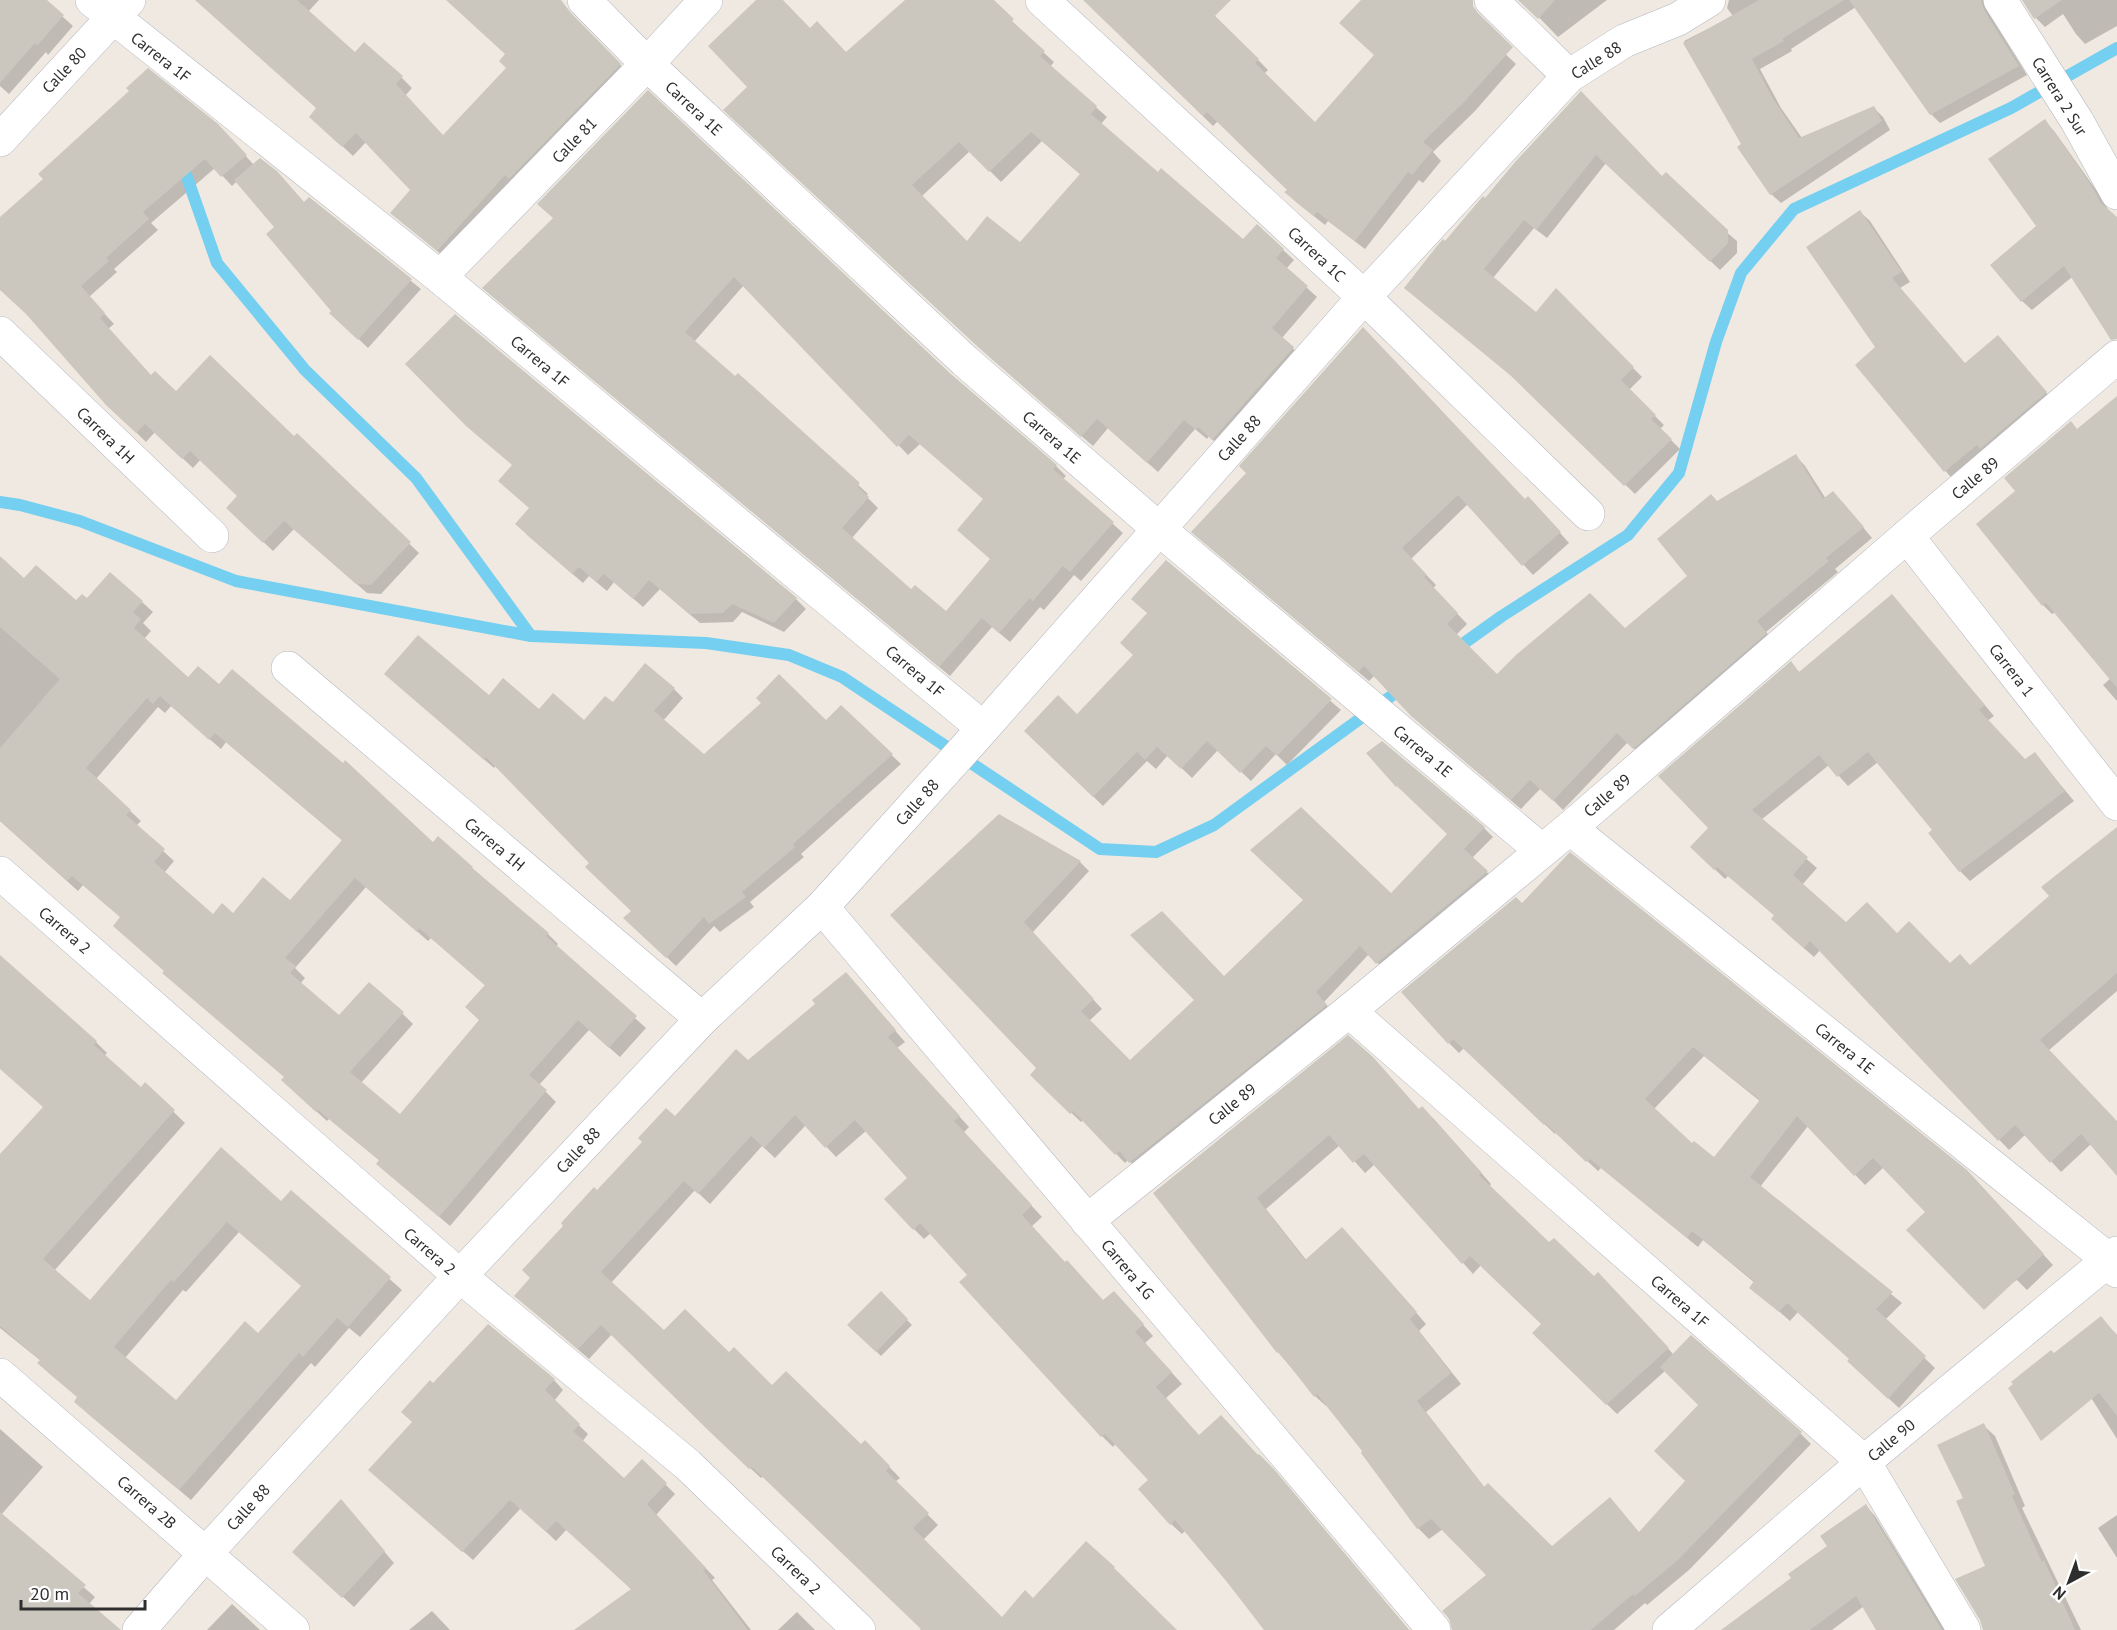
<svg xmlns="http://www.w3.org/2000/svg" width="2117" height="1630" viewBox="0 0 2117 1630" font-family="'PT Sans',sans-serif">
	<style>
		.shadow { fill: #0003; fill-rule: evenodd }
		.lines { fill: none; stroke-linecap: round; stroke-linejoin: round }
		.stream { stroke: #75cff0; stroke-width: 12 }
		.building { fill: #cbc7bf; fill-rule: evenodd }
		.street-casing { stroke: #b4b7c1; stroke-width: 34 }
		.secondary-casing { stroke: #b4b7c1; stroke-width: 34 }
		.street { stroke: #fff; stroke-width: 33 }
		.secondary { stroke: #fff; stroke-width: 33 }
		.labels { text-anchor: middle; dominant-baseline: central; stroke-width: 4.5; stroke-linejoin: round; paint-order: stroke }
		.street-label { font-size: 16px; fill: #2e2e2e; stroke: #fff }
	</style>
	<rect width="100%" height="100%" fill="#efe9e1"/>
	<g class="shadow">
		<polygon points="0,0 44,0 73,26 48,55 46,52 9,94 0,86"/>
		<polygon points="208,0 319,0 308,12 355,54 364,44 402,78 412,88 405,96 443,137 507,68 507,55 447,0 558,0 630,75 448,260 392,213 412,190 366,142 353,156 321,126 318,109"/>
		<path d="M759,0H782L810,30L846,54L907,0H991L1018,29L1054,62L1050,67L1107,117L1101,124L1158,174L1244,241L1257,226L1294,260L1286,269L1317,297L1282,338L1304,359L1223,450L1209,436L1207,439L1195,429L1158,472L1108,428L1093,446L990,357L749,87ZM1042,141L1081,175L1021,244L967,243L921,197L970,151L1001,182Z"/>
		<polygon points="1084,0 1199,0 1268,70 1264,74 1316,124 1376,55 1363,0 1448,0 1516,64 1475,111 1433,152 1441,161 1423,183 1419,180 1365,249 1328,221 1325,225 1296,202 1286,192 1288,190 1218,121 1213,126"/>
		<polygon points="1522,0 1607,0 1558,37"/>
		<polygon points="1729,0 1993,0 1990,12 1993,20 2027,75 1940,123 1931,114 1856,7 1791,49 1792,51 1760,69 1781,108 1802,138 1874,108 1883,117 1890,130 1781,203 1771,194 1684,41 1733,16 1727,8"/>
		<polygon points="2024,0 2117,0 2117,26 2085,44 2076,34 2063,14 2045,27 2036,18"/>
		<path d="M648,92L951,376L1056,466L1066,476L1063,479L1123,533L1081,581L1074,575L1044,610L1040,607L1010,642L992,627L950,676L494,297ZM744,285L908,455L920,444L985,500L991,559L946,614L912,591L852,538L878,508L866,496L868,494L738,375L735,378L694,342Z"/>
		<polygon points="1566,109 1662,178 1737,241 1737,253 1720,270 1606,163 1547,238 1534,228 1493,278 1537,314 1556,290 1642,377 1629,390 1664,425 1660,429 1680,449 1635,494 1520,383 1406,288"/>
		<polygon points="2044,121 2054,131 2099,194 2109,211 2117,218 2117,313 2072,277 2032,310 2022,301 2038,226"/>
		<polygon points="227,136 254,165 304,203 309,199 421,289 368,348 331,313 333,311 276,227 237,181 232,186 215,168 151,223 158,230 114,269 117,272 89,297 114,324 108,329 152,377 176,393 294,438 297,435 419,553 381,594 367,593 294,529 273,551 237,517 239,496 201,459 193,468 155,432 146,442 107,404 30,317 0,288 0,223"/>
		<polygon points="1860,212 1870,221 1910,282 1900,288 1965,364 2007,346 2055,403 1954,481 1857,365 1877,347"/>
		<polygon points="455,316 796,599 806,609 784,632 742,612 733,622 700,623 660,589 643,607 614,582 607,591 589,576 583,583 526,534 531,508"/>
		<polygon points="2117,398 2117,701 2103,685 2111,678 2056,612 2052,614 2043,605 2017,491 2078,430"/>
		<polygon points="1796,456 1805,466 1826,499 1843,503 1872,538 1835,569 1838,572 1766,632 1776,643 1643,758 1628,742 1563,810 1541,788 1521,809 1423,726 1375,675 1369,681 1203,541 1248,473 1525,501 1538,508 1569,543 1533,575 1468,504 1411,559 1436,585 1433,588 1467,624 1456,635 1497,676 1625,630 1689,576 1718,503"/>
		<polygon points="1167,562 1341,710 1287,765 1276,754 1251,781 1218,750 1192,778 1168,755 1156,769 1147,761 1103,806 1026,731 1078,716 1135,655"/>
		<path d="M87,600L142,602L153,612L143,623L151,631L144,639L189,679L219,686L433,844L472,868L548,934L558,944L556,947L646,1028L620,1057L589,1030L539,1085L556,1102L450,1226L389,1174L380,1161L329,1119L327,1121L294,1091L286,1078L166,971L122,918L83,885L78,891L0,821V608ZM171,706L221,749L226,742L343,841L291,902L233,915L213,916L164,873L174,861L136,826L141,821L96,779L158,707L165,713ZM366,887L428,941L431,938L486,986L481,1020L400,1116L361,1083L413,1024L402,1013L339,1017L300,984L305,978L295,968Z"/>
		<polygon points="1901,606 1994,716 1987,721 2025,761 2035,754 2074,801 1970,881 1960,871 1934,830 1878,762 1848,786 1829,765 1761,820 1817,868 1802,885 1846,924 1897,935 1950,965 1970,966 2117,846 2117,991 2048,1051 2117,1122 2117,1174 2091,1144 2061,1172 2026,1134 2009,1150 1820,950 1814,957 1782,929 1775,916 1728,876 1725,879 1701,856 1710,829 1791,663 1800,673"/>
		<polygon points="396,683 489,697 584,722 613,704 674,689 683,698 663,721 704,756 827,722 841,707 901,764 801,854 804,857 750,902 754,907 720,932 714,926 676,966 635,927 633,911 591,863 496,765 494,768"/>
		<polygon points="1397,786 1484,828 1493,837 1472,858 1496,881 1386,972 1369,954 1324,1002 1335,1015 1140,1171 1128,1160 1125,1163 1083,1120 1081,1122 1032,1075 1038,1068 999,816 1080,862 1089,871 1032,933 1102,1009 1089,1021 1130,1062 1224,978 1392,895 1449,834"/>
		<path d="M1522,905L1977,1183L2053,1265L2027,1290L2017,1280L1979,1302L1927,1212L1884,1167L1865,1185L1808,1126L1760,1187L1902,1303L1885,1320L1935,1368L1899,1408L1859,1371L1851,1359L1798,1312L1790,1321L1751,1287L1755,1283L1703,1240L1698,1247L1601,1168L1598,1171L1556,1132L1555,1134L1464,1048L1459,1053L1449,1043ZM1704,1056L1761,1102L1714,1159L1692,1145L1654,1109Z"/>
		<path d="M0,957L96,1042L107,1053L104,1056L141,1089L145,1084L185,1123L54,1271L91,1303L221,1149L281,1203L291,1192L402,1290L360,1337L349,1328L315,1367L311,1363L191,1500L87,1413L79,1398L50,1374L39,1363L41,1361L0,1328V1187L44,1108L0,1056ZM239,1232L302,1286L258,1335L176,1402L125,1358L183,1290L186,1292Z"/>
		<polygon points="846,974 905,1042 897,1048 969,1127 964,1132 1042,1217 1032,1226 1066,1264 1104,1302 1124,1303 1153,1336 1145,1343 1182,1384 1166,1398 1199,1436 1258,1457 1283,1481 1409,1630 1266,1630 1186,1530 1182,1534 1171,1524 1150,1480 1116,1443 1113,1447 1102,1436 961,1282 969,1275 931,1233 924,1239 914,1229 910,1178 867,1130 836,1157 806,1125 775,1158 762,1146 710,1204 695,1190 611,1283 665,1332 729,1354 772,1387 861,1446 865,1442 900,1478 895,1482 938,1525 923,1540 1002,1619 1033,1600 1086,1543 1125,1579 1124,1580 1173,1630 920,1630 922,1628 763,1476 761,1478 722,1442 612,1334 589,1359 516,1296 597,1192 675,1118 748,1062 817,1004"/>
		<path d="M1348,1037L1419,1110L1433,1118L1491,1184L1489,1187L1549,1244L1594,1278L1608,1284L1674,1355L1800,1433L1811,1444L1689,1570L1647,1605L1645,1603L1614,1630H1454V1627L1444,1611L1488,1575L1443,1529L1429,1539L1418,1528L1363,1453L1364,1452L1327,1405L1326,1406L1315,1396L1278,1352L1155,1193ZM1340,1145L1365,1173L1375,1164L1473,1274L1481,1265L1543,1324L1534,1333L1617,1414L1665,1371L1700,1405L1687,1481L1640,1533L1552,1548L1485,1488L1426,1412L1461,1384L1419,1331L1426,1324L1353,1240L1307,1261L1266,1209Z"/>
		<polygon points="881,1294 912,1325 881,1356 850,1325"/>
		<polygon points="2101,1318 2117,1335 2117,1439 2061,1350"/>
		<polygon points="554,1380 563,1390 554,1401 588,1434 582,1442 624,1481 642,1461 675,1494 656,1515 715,1578 712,1580 751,1630 606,1630 632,1590 567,1529 556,1541 521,1508 473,1560 380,1479 413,1422 433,1385"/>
		<polygon points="1983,1425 1995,1436 2025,1506 2022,1508 2081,1630 2002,1630 1986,1567 1965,1499"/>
		<polygon points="0,1429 43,1467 1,1515 95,1597 89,1604 111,1630 0,1630"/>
		<polygon points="341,1501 394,1563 354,1607 305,1562"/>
		<polygon points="1866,1506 1875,1516 1945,1630 1878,1630 1864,1606 1832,1630 1725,1630 1793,1578 1829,1546"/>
		<polygon points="2117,1515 2117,1558 2098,1528"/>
		<polygon points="232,1604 260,1630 207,1630"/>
		<polygon points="432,1611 450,1630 409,1630"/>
		<polygon points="797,1612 815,1630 778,1630"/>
	</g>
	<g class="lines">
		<g class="stream">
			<polyline points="181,160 217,263 305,370 416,478 531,636"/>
			<polyline points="0,502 20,505 80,521 236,581 531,636 706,643 789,655 842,677 1100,849 1156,852 1214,825 1405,686"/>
			<polyline points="1453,651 1502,616 1628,535 1679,473 1716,342 1741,273 1794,209 2011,108 2117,48"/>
		</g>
	</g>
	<g class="building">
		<polygon points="0,0 47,0 64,15 37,46 35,43 0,83"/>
		<polygon points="195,0 297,0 355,52 364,42 403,76 396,84 443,135 506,68 499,61 505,54 446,0 561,0 571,13 621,64 509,179 505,175 437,251 390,213 410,190 356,133 342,147 309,117 316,108"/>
		<path d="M756,0H783L810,28L817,21L846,52L905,0H994L1014,19L1012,21L1045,51L1040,56L1097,106L1091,114L1158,172L1161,168L1243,239L1257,224L1284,249L1276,258L1308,286L1272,328L1294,347L1212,440L1198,427L1196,430L1184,420L1147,463L1097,419L1081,437L978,347L723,110L747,87L708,46ZM1031,132L1080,174L1020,242L987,216L967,241L912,185L959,142L989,172Z"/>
		<polygon points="1083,0 1231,0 1215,16 1259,59 1255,63 1315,122 1374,55 1339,23 1361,0 1473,0 1473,6 1478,13 1513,47 1465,101 1423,142 1433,150 1412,175 1408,172 1355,241 1317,212 1314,216 1284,192 1287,190 1207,112 1203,116"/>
		<polygon points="1518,0 1555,0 1538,19"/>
		<polygon points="1759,0 1844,0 1782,39 1784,41 1752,59 1772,97 1799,138 1874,106 1882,121 1770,195 1737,147 1741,144 1683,43"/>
		<polygon points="1849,0 1981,0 1984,10 2019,66 1930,115"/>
		<polygon points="2022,0 2062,0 2034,19"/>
		<polygon points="148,68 218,124 247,155 221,177 205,159 143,212 149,219 106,258 109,261 81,286 105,313 100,318 151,375 155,371 176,391 210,355 294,436 297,433 411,542 371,585 356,584 284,521 263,543 226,508 237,496 190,451 182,459 145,424 136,433 106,405 26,314 0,290 0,217 43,179 38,174 129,91 126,88"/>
		<path d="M648,90L952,375L1057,465L1053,469L1114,522L1070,572L1063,566L1033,601L1030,598L999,633L982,618L939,667L482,288L553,218L537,204ZM734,277L897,447L909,435L983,499L957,530L990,559L946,611L915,585L911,589L842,528L869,497L857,486L860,483L738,373L735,376L685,332Z"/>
		<polygon points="1581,91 1662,176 1666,172 1728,230 1728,243 1710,262 1596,155 1536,230 1524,220 1484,269 1536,312 1556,288 1634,367 1621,380 1656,415 1651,419 1672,439 1624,486 1510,375 1404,288 1437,246 1443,239 1445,241 1483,196 1485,198 1516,161"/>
		<polygon points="2045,119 2090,183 2101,203 2117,217 2117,339 2111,340 2064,266 2021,302 1990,265 2036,226 1988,159"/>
		<polygon points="260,158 277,171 304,202 309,197 412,279 358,340 329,313 331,311 266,234 274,227 234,180"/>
		<polygon points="1860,210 1902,272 1892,278 1965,363 1998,335 2047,392 1980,449 1977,445 1944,472 1855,365 1875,347 1806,247"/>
		<polygon points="455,314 797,598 774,623 732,604 723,613 689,614 649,580 633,599 604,574 596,582 579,567 572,574 515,524 529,508 498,481 512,465 466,426 405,364"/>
		<polygon points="1363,327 1525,499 1528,496 1561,532 1522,566 1458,495 1402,548 1427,575 1424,577 1458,613 1447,624 1497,674 1516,655 1590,593 1625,628 1687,576 1657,539 1711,494 1717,501 1796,454 1823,499 1833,491 1864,527 1826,558 1829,561 1757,621 1767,633 1633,749 1617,733 1553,801 1530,780 1511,800 1411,716 1364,666 1358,672 1191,532 1246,473 1239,466"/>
		<polygon points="2117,396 2117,688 2046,603 2042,606 1976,524 2015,491 2004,478 2071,421 2077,429"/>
		<path d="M0,556L24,578L36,565L76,600L82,594L87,598L110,572L143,601L133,612L141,619L134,628L188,677L198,666L219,684L232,669L343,763L345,760L433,842L438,836L473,867L472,868L549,933L546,936L637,1016L609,1048L578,1020L529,1075L547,1090L439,1217L376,1164L379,1160L318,1110L316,1112L281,1080L284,1077L162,973L164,971L113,926L120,917L72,876L67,881L0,821V748L60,679L0,627ZM160,696L209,740L215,733L342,840L290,900L263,877L233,913L222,903L213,914L154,862L165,849L126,815L131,810L86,768L147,698L153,704ZM355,878L417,932L419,928L485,985L465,1007L479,1020L400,1114L350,1072L404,1012L369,982L339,1015L290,973L296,966L285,958Z"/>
		<polygon points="1166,560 1332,699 1277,756 1266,746 1240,773 1207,741 1181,769 1157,747 1145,760 1137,752 1093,797 1024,731 1058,695 1077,714 1133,655 1120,643 1147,613 1131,599"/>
		<polygon points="1892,594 1985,705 1979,710 2025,759 2035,752 2065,791 1959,872 1928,833 1932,830 1868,752 1837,777 1819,755 1752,810 1808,857 1793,875 1846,922 1867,902 1897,933 1909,921 1950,963 1960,954 1970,965 2049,896 2041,887 2117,827 2117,973 2040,1040 2117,1121 2117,1176 2081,1134 2050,1163 2015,1125 1998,1141 1810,941 1804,948 1771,919 1774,915 1717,867 1714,870 1690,847 1708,828 1658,776 1791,661 1799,672"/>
		<polygon points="418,635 489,695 503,678 539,709 553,693 584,720 605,696 613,702 645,663 675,688 654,711 704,754 761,703 756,698 779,674 826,720 841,705 893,754 793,844 795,847 742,892 746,897 709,924 704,917 666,958 623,918 631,911 585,867 589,863 486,757 484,760 384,674"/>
		<polygon points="1382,741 1485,827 1464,849 1488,871 1376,964 1360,946 1316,992 1327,1005 1129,1163 1119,1151 1115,1155 1073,1111 1070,1114 1030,1075 1036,1068 890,915 999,814 1081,861 1024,922 1094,999 1081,1011 1130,1060 1194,1000 1130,935 1162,911 1224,976 1303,900 1250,850 1301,807 1391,893 1447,834 1397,786 1396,787 1366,753"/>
		<path d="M1570,852L1967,1170L2044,1254L1984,1310L1906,1230L1925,1212L1873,1158L1854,1176L1797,1116L1750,1177L1893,1292L1876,1309L1926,1356L1888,1399L1847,1361L1849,1359L1787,1303L1779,1312L1749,1288L1754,1281L1692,1231L1687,1238L1590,1159L1586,1162L1545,1123L1544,1125L1453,1039L1448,1044L1401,992L1516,897L1522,903ZM1693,1047L1760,1100L1714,1157L1694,1141L1692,1143L1645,1099Z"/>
		<path d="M0,955L97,1041L94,1045L141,1087L145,1082L175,1110L43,1259L90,1300L221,1147L281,1201L291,1190L391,1277L348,1327L337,1318L303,1357L299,1353L179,1490L74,1402L77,1397L37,1363L40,1360L0,1326V1154L43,1107L0,1069ZM227,1222L301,1286L258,1333L245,1321L176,1400L114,1347L171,1280L174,1282Z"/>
		<polygon points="846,972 896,1030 888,1037 960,1116 954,1121 1032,1205 1022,1215 1065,1262 1067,1260 1103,1300 1114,1291 1144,1324 1135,1332 1172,1372 1156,1387 1199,1435 1221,1415 1258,1455 1259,1454 1273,1468 1409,1630 1264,1630 1227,1582 1175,1520 1170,1525 1138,1489 1148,1480 1105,1434 1101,1437 959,1282 967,1275 920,1223 913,1230 884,1199 907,1178 855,1120 825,1148 795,1115 764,1148 751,1136 698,1194 684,1181 601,1272 664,1330 685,1309 729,1352 734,1347 772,1385 786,1371 861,1444 865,1440 890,1466 886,1471 929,1513 913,1528 1002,1617 1025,1590 1033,1598 1086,1541 1115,1567 1114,1568 1177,1630 922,1630 752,1467 749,1469 710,1432 601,1325 578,1349 514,1296 530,1278 522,1270 563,1226 561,1223 594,1187 597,1190 642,1142 638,1138 666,1108 675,1116 736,1049 748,1060 815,1004 812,1000"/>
		<polygon points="1348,1035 1373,1057 1419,1109 1422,1106 1482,1173 1479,1175 1549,1242 1554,1238 1594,1276 1598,1272 1669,1348 1606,1405 1532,1333 1541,1324 1470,1256 1462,1264 1364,1154 1353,1163 1329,1135 1257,1198 1305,1260 1342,1227 1417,1312 1410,1319 1451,1373 1417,1401 1484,1487 1488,1483 1552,1546 1610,1497 1639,1532 1685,1481 1654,1451 1698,1405 1660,1367 1691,1335 1802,1432 1678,1560 1635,1596 1633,1594 1591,1630 1452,1630 1449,1618 1442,1611 1486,1575 1431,1519 1417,1529 1361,1453 1362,1451 1317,1394 1314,1397 1279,1352 1277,1353 1153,1193"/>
		<polygon points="881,1291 908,1319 876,1352 847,1325"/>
		<polygon points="2101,1316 2117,1336 2117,1416 2099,1393 2041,1441 2008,1388 2013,1384 2011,1382 2051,1350 2054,1353"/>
		<polygon points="488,1324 555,1379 545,1390 580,1424 573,1431 624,1478 642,1459 667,1483 647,1504 706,1568 703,1570 748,1630 574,1630 631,1589 556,1521 546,1532 510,1500 462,1552 368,1470 412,1422 401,1412 430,1380 433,1383"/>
		<polygon points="1984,1423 2015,1494 2012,1496 2042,1562 2044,1560 2075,1630 1983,1630 1980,1620 1955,1579 1985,1566 1956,1501 1963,1498 1937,1445"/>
		<polygon points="341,1499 385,1551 342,1598 292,1552"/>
		<polygon points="1866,1504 1942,1630 1876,1630 1856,1596 1810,1630 1721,1630 1791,1578 1788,1574 1827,1546 1820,1536"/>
		<polygon points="0,1512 86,1585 78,1593 121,1630 0,1630"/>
	</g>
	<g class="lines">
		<g class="street-casing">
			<g id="street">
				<polyline points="92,0 440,277 983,728"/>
				<polyline points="584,0 647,64 965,361 1159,529 1541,850"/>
				<polyline points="1042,0 1364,297 1588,514"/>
				<polyline points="1491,0 1569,76"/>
				<polyline points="2000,0 2077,121 2117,193"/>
				<polyline points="0,140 129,0"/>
				<polyline points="440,277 647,64 706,0"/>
				<polyline points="0,333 212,536"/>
				<polyline points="1907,536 2117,804"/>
				<polyline points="288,668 702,1019"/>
				<polyline points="1570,828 2109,1260 2117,1271"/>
				<polyline points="822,907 1434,1630"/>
				<polyline points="1349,1011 1864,1462 1964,1630"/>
				<polyline points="1087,1221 1349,1011 1570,828 1907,536 2117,357"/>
				<polyline points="0,1375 293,1630"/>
				<polyline points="139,1630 206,1553 460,1276 702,1019 822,907 971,742 1364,297 1569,76 1624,41 1678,19 1709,0"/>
				<polyline points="1669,1630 1864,1462 2117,1253"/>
			</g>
		</g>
		<g class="secondary-casing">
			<polyline id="secondary" points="0,873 460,1276 688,1465 859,1630"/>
		</g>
		<use href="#street" class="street"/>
		<use href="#secondary" class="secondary"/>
	</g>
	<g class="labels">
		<g class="street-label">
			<text transform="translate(161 57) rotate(38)">Carrera 1F</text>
			<text transform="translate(1596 60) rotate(-32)">Calle 88</text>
			<text transform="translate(64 70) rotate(-47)">Calle 80</text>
			<text transform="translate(2060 96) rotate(58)">Carrera 2 Sur</text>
			<text transform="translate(694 108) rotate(43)">Carrera 1E</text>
			<text transform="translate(574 140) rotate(-46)">Calle 81</text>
			<text transform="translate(1317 254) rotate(43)">Carrera 1C</text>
			<text transform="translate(540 361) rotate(40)">Carrera 1F</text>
			<text transform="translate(106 435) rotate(44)">Carrera 1H</text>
			<text transform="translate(1052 437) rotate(41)">Carrera 1E</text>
			<text transform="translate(1239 438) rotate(-48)">Calle 88</text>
			<text transform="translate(1975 478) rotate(-40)">Calle 89</text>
			<text transform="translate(2012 670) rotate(52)">Carrera 1</text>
			<text transform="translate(915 671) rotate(40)">Carrera 1F</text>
			<text transform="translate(1423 751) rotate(40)">Carrera 1E</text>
			<text transform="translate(1607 795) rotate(-41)">Calle 89</text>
			<text transform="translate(917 802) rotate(-48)">Calle 88</text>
			<text transform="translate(495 844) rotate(40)">Carrera 1H</text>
			<text transform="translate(65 930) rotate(41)">Carrera 2</text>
			<text transform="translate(1845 1048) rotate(39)">Carrera 1E</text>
			<text transform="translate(1232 1104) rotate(-39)">Calle 89</text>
			<text transform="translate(578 1150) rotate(-47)">Calle 88</text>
			<text transform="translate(430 1251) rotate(41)">Carrera 2</text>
			<text transform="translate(1128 1269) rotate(50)">Carrera 1G</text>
			<text transform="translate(1680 1301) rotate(41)">Carrera 1F</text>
			<text transform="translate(1891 1440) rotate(-40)">Calle 90</text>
			<text transform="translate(147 1502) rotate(41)">Carrera 2B</text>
			<text transform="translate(248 1507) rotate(-48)">Calle 88</text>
			<text transform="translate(796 1570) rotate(44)">Carrera 2</text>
		</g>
	</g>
	<g transform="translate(2069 1582) rotate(221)" stroke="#ffffff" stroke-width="4.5" paint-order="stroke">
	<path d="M0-4.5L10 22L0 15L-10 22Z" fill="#2e2e2e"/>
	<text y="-9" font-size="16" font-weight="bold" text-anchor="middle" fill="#2e2e2e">N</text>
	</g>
	<path d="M21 1600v9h124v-9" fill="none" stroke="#2e2e2e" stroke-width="3"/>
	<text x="30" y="1600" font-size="18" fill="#2e2e2e" stroke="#ffffff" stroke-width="4.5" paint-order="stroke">20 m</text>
</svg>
